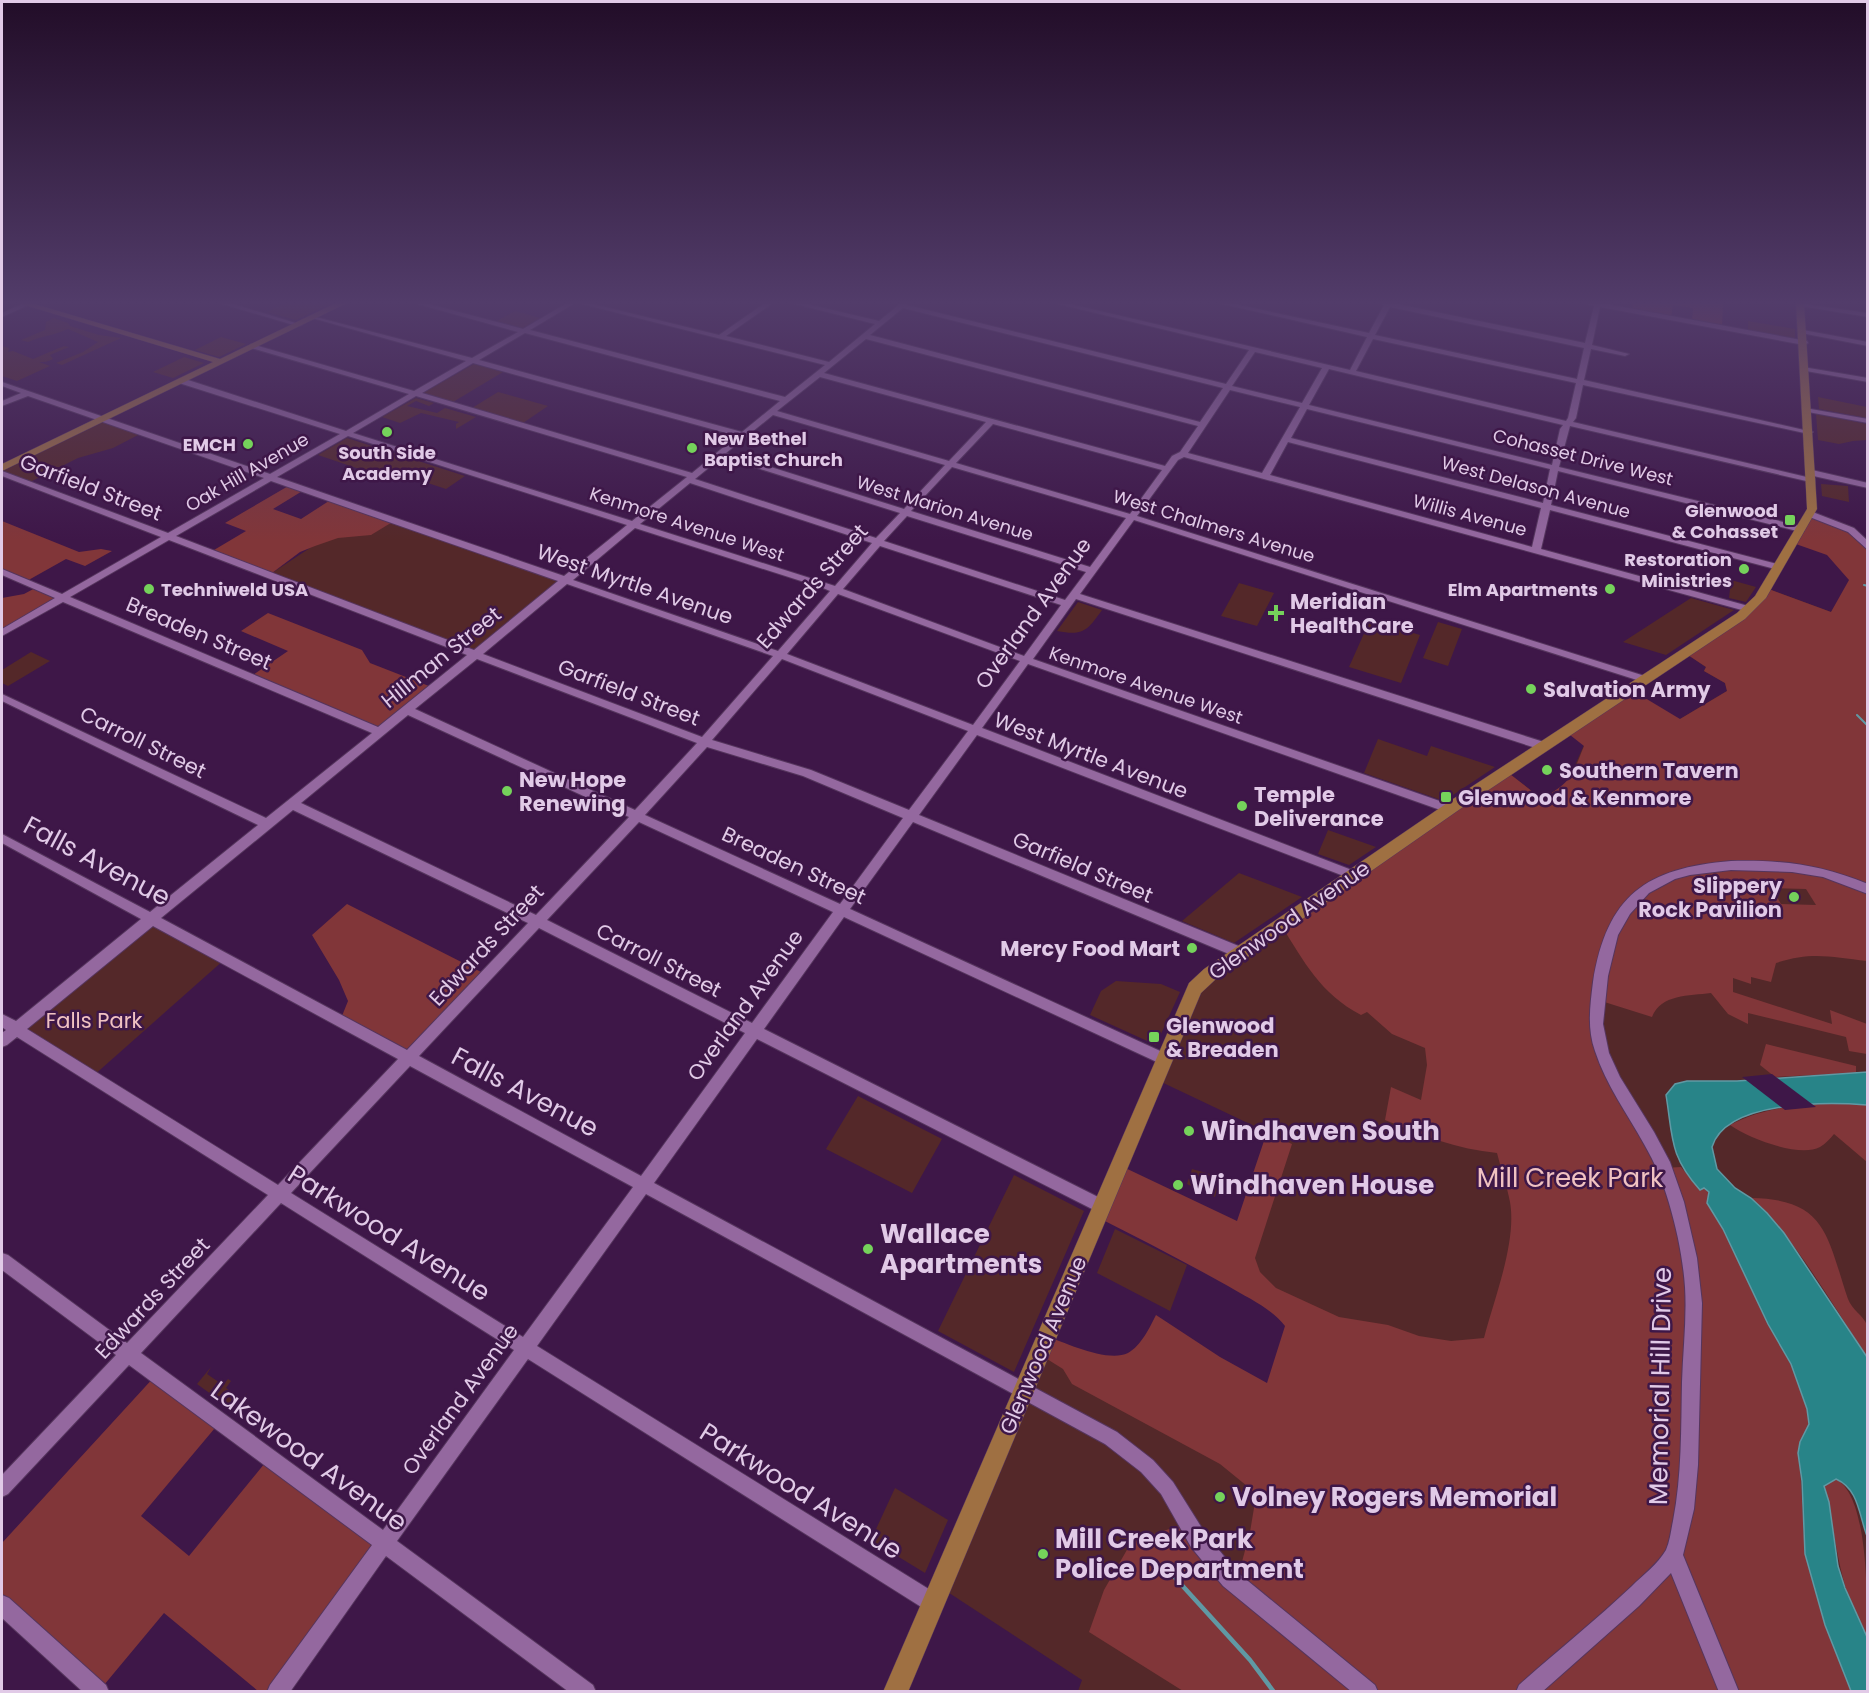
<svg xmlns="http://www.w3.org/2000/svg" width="1869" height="1693" viewBox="0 0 1869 1693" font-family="Poppins,sans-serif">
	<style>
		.green { fill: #542829 }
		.forest { fill: #813639; fill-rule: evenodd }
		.water { fill: #288488; stroke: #6099a4; stroke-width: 1.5 }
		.pier { fill: #3e1748 }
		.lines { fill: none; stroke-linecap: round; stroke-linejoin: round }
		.stream-far1 { stroke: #6099a4; stroke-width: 2 }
		.stream { stroke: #6099a4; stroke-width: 4.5 }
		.minor-casing { stroke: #55355d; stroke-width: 2 }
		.major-casing { stroke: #55355d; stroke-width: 1 }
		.minor { fill: #94689f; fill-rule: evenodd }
		.major { fill: #9f7042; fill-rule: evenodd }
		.poi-dot { fill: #75d25b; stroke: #3e1748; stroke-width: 2 }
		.labels { text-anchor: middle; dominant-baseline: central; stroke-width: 5; stroke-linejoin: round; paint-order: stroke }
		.far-poi-label { font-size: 18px; font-weight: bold; fill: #e1cae7; stroke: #3e1748; text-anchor: end }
		.far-street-label { font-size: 18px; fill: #e1cae7; stroke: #3e1748 }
		.street-label { font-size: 21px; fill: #e1cae7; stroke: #3e1748 }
		.poi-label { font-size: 21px; font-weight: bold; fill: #e1cae7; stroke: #3e1748; text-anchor: start }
		.park-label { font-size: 21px; fill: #f0c2c1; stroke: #3e1748 }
		.near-street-label { font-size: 26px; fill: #e1cae7; stroke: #3e1748 }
		.near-poi-label { font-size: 26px; font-weight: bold; fill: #e1cae7; stroke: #3e1748; text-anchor: start }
		.near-park-label { font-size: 26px; fill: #f0c2c1; stroke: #3e1748 }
	</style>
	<rect width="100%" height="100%" fill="#3e1748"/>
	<g class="green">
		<polygon points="285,303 332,303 296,320 267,312"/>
		<polygon points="515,311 540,318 523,328 497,321"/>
		<path d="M54,318L68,323L70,326L99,335L121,338L62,365L56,363L83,352L98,342L68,329C55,335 42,336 28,342L21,340L45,330L46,322Z"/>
		<polygon points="1748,321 1795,329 1795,339 1748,330"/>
		<polygon points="221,337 246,344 219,357 195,350"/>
		<path d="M2,346L9,348L8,352L13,351L33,359L64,346L69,347L50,355L53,359C47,362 45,362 39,362L50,366L17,381L2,376Z"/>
		<polygon points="184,357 204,363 173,378 153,372"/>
		<polygon points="474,364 503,372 453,402 423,393"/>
		<polygon points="498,392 548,406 523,423 472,408"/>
		<polygon points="1818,397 1867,407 1867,418 1819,409"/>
		<polygon points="416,398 434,403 429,406 416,401 407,406 437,413 445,408 476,417 456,429 456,424 459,422 421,413 400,423 382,417"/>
		<polygon points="1816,414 1867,424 1867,440 1853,441 1839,444 1818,440"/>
		<polygon points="102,419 142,433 113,448 78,458 28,483 2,473 2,468"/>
		<polygon points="347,438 465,476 446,489 382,468 374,474 318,455"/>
		<polygon points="1821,484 1848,486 1849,502 1822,496"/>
		<polygon points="366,511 566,580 481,650 470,648 272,573"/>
		<polygon points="1731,580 1756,587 1746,602 1729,598"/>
		<polygon points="1239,583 1274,593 1257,626 1221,616"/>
		<polygon points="1867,587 1867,1691 1078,1691 1082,1680 940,1587 1042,1346 1268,1467 1309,1323 1229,1284 1275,1136 1155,1079 1191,995 1506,771 1542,799 1567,783 1584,745 1675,722 1727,691 1725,683 1704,671 1706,667 1685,653 1749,609 1766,588 1831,612 1838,601"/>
		<polygon points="1691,598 1734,610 1666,655 1623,642"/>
		<path d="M1078,602L1102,610C1087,631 1083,636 1057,631Z"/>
		<polygon points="1370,620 1420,635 1401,683 1349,667"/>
		<polygon points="1438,622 1462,629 1448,666 1423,658"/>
		<polygon points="31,652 50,661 8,686 2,683 2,670"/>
		<polygon points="1378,739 1427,756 1431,746 1495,767 1444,801 1364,773"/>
		<polygon points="1328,830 1376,847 1349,865 1318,854"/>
		<polygon points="1239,873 1302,897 1234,943 1182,921"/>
		<polygon points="151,919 225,959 92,1077 16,1029"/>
		<polygon points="1116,981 1161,984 1180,992 1156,1045 1090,1015 1101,991"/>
		<polygon points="858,1096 942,1139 912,1193 826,1149"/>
		<polygon points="1192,1169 1221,1177 1215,1197 1210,1195 1211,1188 1195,1181 1193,1187 1187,1184"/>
		<polygon points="1014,1175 1084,1211 1014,1372 938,1331"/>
		<polygon points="1115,1229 1187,1265 1170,1311 1097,1273"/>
		<polygon points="211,1367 207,1374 223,1385 228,1379 231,1381 226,1388 241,1398 247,1393 233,1410 197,1384"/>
		<polygon points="895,1488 948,1520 925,1573 871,1540"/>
	</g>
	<g class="forest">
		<polygon points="1633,303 1723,303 1722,328 1692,322 1693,308 1673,305 1671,318 1632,311"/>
		<polygon points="290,485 304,490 273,509 301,519 332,499 394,521 371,535 338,538 315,546 300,552 272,573 214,550 246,531 225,523"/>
		<path d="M1810,514L1844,527L1868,547L1867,961C1832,957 1811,951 1776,963L1771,982L1751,977V984L1733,978V992L1832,1024L1830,1010L1867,1024V1054L1849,1051L1846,1037L1748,1013V1024L1728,1014L1711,993C1689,996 1661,994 1652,1017L1598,1000V1036L1664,1168L1681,1167L1700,1190L1705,1188L1709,1192L1707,1203L1723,1229L1768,1324L1791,1364L1807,1409L1809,1424L1800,1466L1805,1554L1825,1625L1851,1691H1183L1089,1632L1104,1590L1132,1541L1188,1523L1236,1584L1250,1532L1254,1508L1252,1497L1247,1486L1220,1464L1072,1384L1063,1369L1039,1354L1046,1336C1066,1343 1108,1363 1128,1353C1141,1346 1150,1327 1156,1315L1220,1357L1267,1383L1285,1326C1271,1308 1248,1298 1228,1286C1185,1262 1141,1239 1097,1217L1119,1165L1237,1221L1267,1132L1292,1144L1255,1258L1260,1272L1276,1288L1339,1317L1388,1325L1419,1336L1451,1341L1484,1338C1494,1299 1517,1242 1510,1202C1507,1186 1501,1169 1497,1153C1457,1149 1423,1136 1385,1120L1391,1087L1421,1100L1427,1065L1425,1048L1392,1034L1367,1012L1361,1015C1320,993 1305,963 1281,925L1506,771L1542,799C1573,780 1571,778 1584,746L1565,731L1630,689L1680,719L1727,691L1725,683L1704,671L1706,667L1685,653L1741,616L1766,588L1831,612L1849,580L1827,555L1793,543ZM1772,888L1806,889L1816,905L1781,904Z"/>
		<polygon points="2,521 79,552 101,549 112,551 85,566 66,559 25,582 2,572"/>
		<polygon points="37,587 62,598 2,633 2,598 24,594"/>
		<polygon points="268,613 362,650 370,663 434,688 380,732 250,677 288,651 241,631"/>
		<polygon points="347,904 487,975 408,1058 340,1021 348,1001 339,980 312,935"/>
		<polygon points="1766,1044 1856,1066 1856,1073 1775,1077 1760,1065"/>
		<path d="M1844,1103L1867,1105V1162L1834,1134C1830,1139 1825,1144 1820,1147C1799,1158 1748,1138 1730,1125C1766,1106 1804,1104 1844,1103Z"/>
		<path d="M1751,1198C1828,1199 1827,1238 1848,1299C1852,1310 1863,1315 1867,1325C1869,1332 1867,1349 1867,1357C1831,1303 1799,1243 1751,1198Z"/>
		<polygon points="156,1375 220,1422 141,1516 189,1556 269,1458 384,1543 277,1692 258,1691 164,1613 99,1691 2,1605 2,1543"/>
		<path d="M1836,1479C1869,1497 1867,1598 1867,1637C1837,1587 1838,1539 1823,1485Z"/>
	</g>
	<path class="water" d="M1867,1072V1105C1829,1102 1726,1100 1712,1147L1717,1169L1735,1188L1751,1198L1767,1213L1784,1233L1867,1357V1536C1859,1516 1859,1489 1836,1479L1824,1486L1829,1502L1838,1566L1845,1588L1867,1637V1691H1851L1825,1625L1805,1554L1802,1481L1798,1453L1800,1442L1809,1424L1807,1409L1791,1364L1768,1324L1723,1229L1707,1203L1709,1192L1704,1188L1700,1190C1669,1155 1673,1138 1666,1095L1675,1084L1687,1081H1737Z"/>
	<polygon class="pier" points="1772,1074 1816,1107 1785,1110 1742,1077"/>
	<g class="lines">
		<g class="stream-far1">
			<polyline points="1864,585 1868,586"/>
			<polyline points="1857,715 1868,726"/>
		</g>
		<polyline class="stream" points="1169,1571 1250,1660 1274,1692"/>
		<g class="minor-casing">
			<g id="minor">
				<polygon points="24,303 33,303 2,317 2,313"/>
				<polygon points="219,303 230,303 302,325 297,326"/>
				<path d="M414,303H425L523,329L567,303H575L530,330L785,397L825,365L578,303H589L719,335L765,303H773L726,336L829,362L875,324L791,303H803L879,321L901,303H908L907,305L1226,384L1249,350L1054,303H1066L1350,370L1367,337L1218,303H1230L1369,333L1384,305L1380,303H1393L1585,343L1594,306L1584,303H1601L1807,341L1808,343L1804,345L1600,307L1592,345L1629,354L1625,356L1591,349L1584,380L1813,432L1809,434L1583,385L1576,418L1573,422L1815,479V483L1570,426L1559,467L1804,527V531L1801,532L1558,471L1551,505L1781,565V569H1775L1550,510L1541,549L1752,607V611L1749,612L1184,457L1178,460L1137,516L1648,677L1649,679L1648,681H1640L1134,520L1080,594L1547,743L1549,746L1547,749H1539L1076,599L1033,659L1454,806L1456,809L1454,812H1446L1028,664L982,728L1357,872L1359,875L1357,878H1349L977,735L919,815L1246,949L1248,953L1246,957L1241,958L1236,957L913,822L850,909L1169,1055L1171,1059L1169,1063L1164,1065L1159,1063L844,917L764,1029L1106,1201L1109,1206L1106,1211L1101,1214L1096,1211L757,1039L654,1183L1117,1432L1153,1460L1173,1482L1205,1533L1237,1572L1375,1685L1378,1692H1352L1223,1586L1191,1547L1161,1494L1141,1472L1105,1444L646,1194L537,1346L940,1596L943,1603L940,1610L933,1613L926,1610L528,1359L397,1541L593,1685L596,1692H569L386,1556L290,1692H267L270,1685L372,1545L129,1365L8,1494L2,1497V1475L116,1355L2,1270V1253L8,1255L127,1343L268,1195L17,1037L7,1045L2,1047V1033L6,1030L2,1027V1014L16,1021L141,919L2,843V834L150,912L258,825L2,701V694L266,818L372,733L63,602L2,636V629L55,598L2,575V569L62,594L161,537L2,476V471L168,533L264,478L28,396L2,406V401L21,393L2,386V382L270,474L340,434L179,383V379H185L346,431L409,394L251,348V344L414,391L466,361L312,318V316L472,358L518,332ZM1390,307L1584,348L1577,379L1375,335ZM903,308L1223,388L1200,422L870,335ZM525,333L780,401L742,432L479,360ZM866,339L1198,426L1180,452L1172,456L1165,466L824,373ZM1373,339L1576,383L1568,418L1566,421L1356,371ZM1255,352L1322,368L1302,403L1232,386ZM473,363L737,436L692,473L422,393ZM1329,369L1563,425L1560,429L1552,465L1309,405ZM820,377L986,422L949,461L777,411ZM1230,390L1300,407L1262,473L1188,453ZM416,396L687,477L632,521L353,433ZM1307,409L1550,469L1543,503L1291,438ZM773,415L945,465L904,509L726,453ZM993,424L1162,470L1130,514L956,463ZM348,436L627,525L564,576L277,477ZM1288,442L1541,508L1532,547L1270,475ZM722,457L900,513L876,538L695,479ZM952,467L1126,518L1090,567L911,511ZM271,481L558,581L474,650L176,536ZM690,483L872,543L835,586L640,524ZM907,516L1086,572L1065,600L884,541ZM635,528L823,588L830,591L778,651L573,580ZM169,540L467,655L378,727L70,597ZM880,546L1061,605L1024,656L843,589ZM567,584L773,656L702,737L483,654ZM838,594L1020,661L973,725L787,654ZM477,659L697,743L635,810L415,709ZM782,659L968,731L909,810L811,770L712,740ZM408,715L629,817L536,915L301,803ZM707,747L803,776L903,818L840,904L645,815ZM293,810L528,923L407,1050L161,918ZM639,822L833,912L752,1023L547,920ZM153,926L398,1059L278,1185L27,1029ZM539,928L745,1033L641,1176L419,1056ZM410,1066L633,1187L523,1337L291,1193ZM281,1203L514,1350L383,1530L141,1353Z"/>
				<polygon points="1797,303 1868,313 1868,317 1800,306"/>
				<polygon points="1803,330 1868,342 1868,346 1801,333 1801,331"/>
				<polygon points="1803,367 1868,378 1868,382 1806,371 1803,371"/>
				<polygon points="1805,408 1868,419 1868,423 1808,412 1805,412"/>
				<polygon points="1812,470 1868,483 1868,488 1809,475 1808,473"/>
				<polygon points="1810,511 1854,528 1868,541 1868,550 1848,532 1807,516 1807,512"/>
				<path d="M1731,861C1783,860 1819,864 1868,884V894L1823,877L1792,872L1731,870L1690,875L1675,879L1649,893L1630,914L1618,935L1608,976L1603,1024L1609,1053L1620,1077L1654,1132L1670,1162L1684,1202L1697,1258L1702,1303L1698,1465L1694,1509L1683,1555L1739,1692H1719L1671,1573L1639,1606L1542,1692H1516L1519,1685C1556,1652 1595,1621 1632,1586C1643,1575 1658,1564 1666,1550C1670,1541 1671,1530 1673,1521C1682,1475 1681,1428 1682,1382C1683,1350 1687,1318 1685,1287C1683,1259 1677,1230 1669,1203C1663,1182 1655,1163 1644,1144C1627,1113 1606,1085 1595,1051C1587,1028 1590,1006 1593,982C1607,895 1646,868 1731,861Z"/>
				<polygon points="2,1595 9,1598 106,1685 109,1692 83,1692 2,1618"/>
			</g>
		</g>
		<g class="major-casing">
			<g id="major">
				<polygon points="18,303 31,303 220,359 336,303 347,303 2,471 2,464 213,362"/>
				<polygon points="1796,303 1804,303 1817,509 1766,598 1745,619 1463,807 1216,979 1201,993 908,1692 883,1692 1189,983 1204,969 1453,799 1737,613 1755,596 1807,509"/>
			</g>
		</g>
		<use href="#minor" class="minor"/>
		<use href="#major" class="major"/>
	</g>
	<linearGradient id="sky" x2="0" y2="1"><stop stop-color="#220d28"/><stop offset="0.56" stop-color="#523c6a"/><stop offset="1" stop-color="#523c6a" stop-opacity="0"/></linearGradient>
	<rect width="1869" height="540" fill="url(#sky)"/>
	<g class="poi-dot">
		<circle cx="387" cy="432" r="6"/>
		<circle cx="248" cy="444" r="6"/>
		<circle cx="692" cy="448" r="6"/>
		<rect x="1784" y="514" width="12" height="12" rx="3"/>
		<circle cx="1744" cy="569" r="6"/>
		<circle cx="149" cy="589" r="6"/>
		<circle cx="1610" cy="589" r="6"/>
		<path d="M1273 604h6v6h6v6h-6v6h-6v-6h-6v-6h6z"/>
		<circle cx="1531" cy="689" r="6"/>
		<circle cx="1547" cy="770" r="6"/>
		<circle cx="507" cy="791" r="6"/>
		<rect x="1440" y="791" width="12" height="12" rx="3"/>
		<circle cx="1242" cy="806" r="6"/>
		<circle cx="1794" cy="897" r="6"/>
		<circle cx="1192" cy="948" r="6"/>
		<rect x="1148" y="1031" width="12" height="12" rx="3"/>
		<circle cx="1189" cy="1131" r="6"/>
		<circle cx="1178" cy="1185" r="6"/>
		<circle cx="868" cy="1249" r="6"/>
		<circle cx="1220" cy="1497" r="6"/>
		<circle cx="1043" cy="1554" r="6"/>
	</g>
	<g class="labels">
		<g class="far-poi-label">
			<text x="704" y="438" text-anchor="start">New Bethel<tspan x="704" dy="21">Baptist Church</tspan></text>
			<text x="236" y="444">EMCH</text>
			<text x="387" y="452" text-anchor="middle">South Side<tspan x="387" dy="21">Academy</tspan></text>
			<text x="1778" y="510">Glenwood<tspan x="1778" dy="21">&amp; Cohasset</tspan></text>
			<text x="1732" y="559">Restoration<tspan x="1732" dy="21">Ministries</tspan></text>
			<text x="161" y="589" text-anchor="start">Techniweld USA</text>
			<text x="1598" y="589">Elm Apartments</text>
		</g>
		<g class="far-street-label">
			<text transform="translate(1583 457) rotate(14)">Cohasset Drive West</text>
			<text transform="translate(247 472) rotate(-30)">Oak Hill Avenue</text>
			<text transform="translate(1536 487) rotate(15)">West Delason Avenue</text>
			<text transform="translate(945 508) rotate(17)">West Marion Avenue</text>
			<text transform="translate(1470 515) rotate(15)">Willis Avenue</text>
			<text transform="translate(687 524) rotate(18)">Kenmore Avenue West</text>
			<text transform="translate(1214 526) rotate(17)">West Chalmers Avenue</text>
			<text transform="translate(1146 685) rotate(19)">Kenmore Avenue West</text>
		</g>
		<g class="street-label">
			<text transform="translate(91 487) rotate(21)">Garfield Street</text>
			<text transform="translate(635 584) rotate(19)">West Myrtle Avenue</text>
			<text transform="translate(812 586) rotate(-49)">Edwards Street</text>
			<text transform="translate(1033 613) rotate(-54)">Overland Avenue</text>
			<text transform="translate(199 633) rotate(23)">Breaden Street</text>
			<text transform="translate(441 657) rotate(-39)">Hillman Street</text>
			<text transform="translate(629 692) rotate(21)">Garfield Street</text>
			<text transform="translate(143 742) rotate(26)">Carroll Street</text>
			<text transform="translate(1091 755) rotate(21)">West Myrtle Avenue</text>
			<text transform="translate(794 865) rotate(25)">Breaden Street</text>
			<text transform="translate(1083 867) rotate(23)">Garfield Street</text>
			<text transform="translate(1289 920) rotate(-35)">Glenwood Avenue</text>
			<text transform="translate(486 945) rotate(-47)">Edwards Street</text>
			<text transform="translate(659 960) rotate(27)">Carroll Street</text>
			<text transform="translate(745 1005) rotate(-54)">Overland Avenue</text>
			<text transform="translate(152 1298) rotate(-47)">Edwards Street</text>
			<text transform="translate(1043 1345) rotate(-67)">Glenwood Avenue</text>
			<text transform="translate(460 1399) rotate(-54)">Overland Avenue</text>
		</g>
		<g class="poi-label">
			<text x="1290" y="601">Meridian<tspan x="1290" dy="24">HealthCare</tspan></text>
			<text x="1543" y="689">Salvation Army</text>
			<text x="1559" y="770">Southern Tavern</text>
			<text x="519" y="779">New Hope<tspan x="519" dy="24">Renewing</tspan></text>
			<text x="1254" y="794">Temple<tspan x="1254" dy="24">Deliverance</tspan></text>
			<text x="1458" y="797">Glenwood &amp; Kenmore</text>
			<text x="1782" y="885" text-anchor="end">Slippery<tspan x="1782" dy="24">Rock Pavilion</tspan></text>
			<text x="1180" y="948" text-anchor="end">Mercy Food Mart</text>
			<text x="1166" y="1025">Glenwood<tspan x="1166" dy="24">&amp; Breaden</tspan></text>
		</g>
		<g class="park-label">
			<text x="94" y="1020">Falls Park</text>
		</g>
		<g class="near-street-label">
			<text transform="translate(97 861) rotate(28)">Falls Avenue</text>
			<text transform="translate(525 1092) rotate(28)">Falls Avenue</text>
			<text transform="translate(389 1233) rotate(32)">Parkwood Avenue</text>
			<text transform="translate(1660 1386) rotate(-89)">Memorial Hill Drive</text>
			<text transform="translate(309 1456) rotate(36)">Lakewood Avenue</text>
			<text transform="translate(801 1491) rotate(32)">Parkwood Avenue</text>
		</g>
		<g class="near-poi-label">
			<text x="1201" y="1131">Windhaven South</text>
			<text x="1190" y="1185">Windhaven House</text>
			<text x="880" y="1234">Wallace<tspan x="880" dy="30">Apartments</tspan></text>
			<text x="1232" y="1497">Volney Rogers Memorial</text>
			<text x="1055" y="1539">Mill Creek Park<tspan x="1055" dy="30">Police Department</tspan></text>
		</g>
		<g class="near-park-label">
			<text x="1570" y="1178">Mill Creek Park</text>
		</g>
	</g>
	<rect width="1869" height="1693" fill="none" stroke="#e1cae7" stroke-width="6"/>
</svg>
